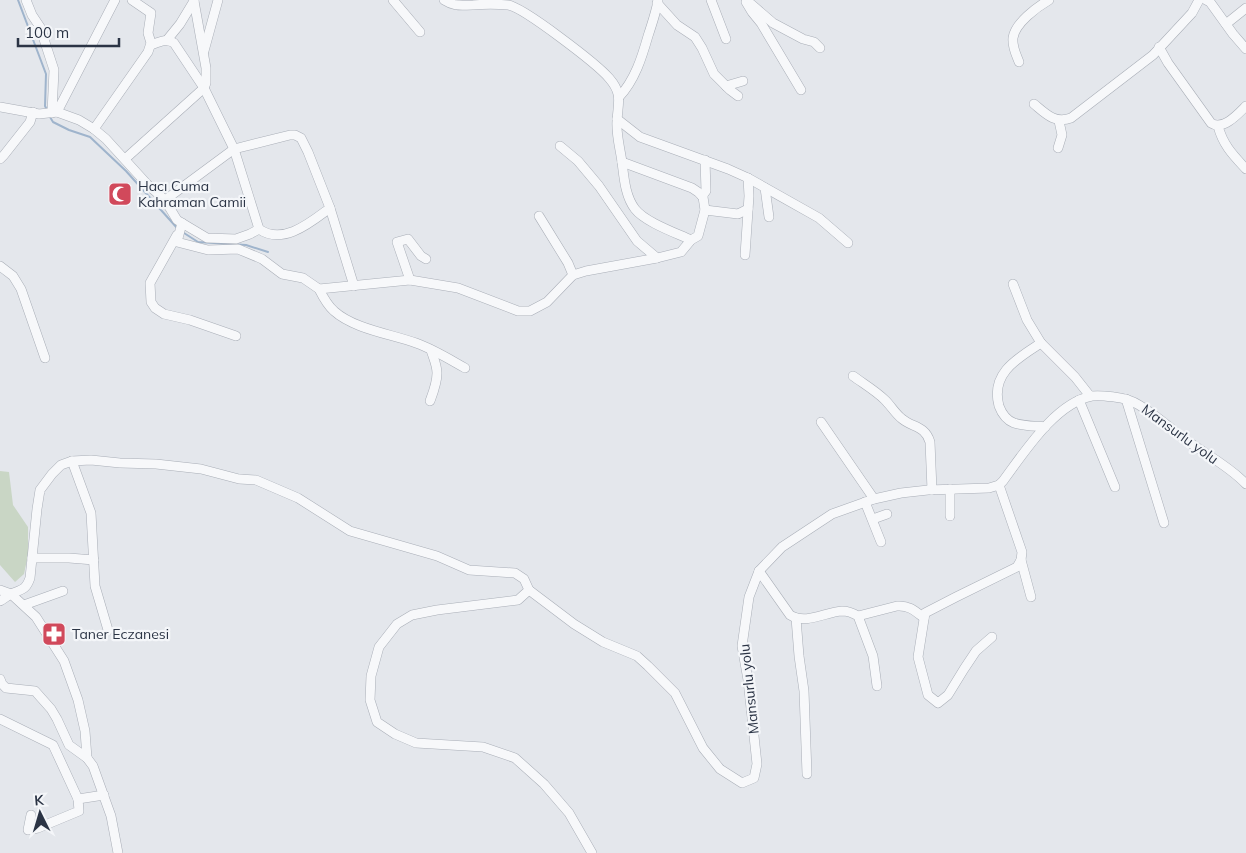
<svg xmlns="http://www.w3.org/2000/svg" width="1246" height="853" viewBox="0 0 1246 853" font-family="Mulish,sans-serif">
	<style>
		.green { fill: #c9d6c5 }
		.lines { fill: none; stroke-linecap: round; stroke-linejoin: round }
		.stream { stroke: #9fb4cc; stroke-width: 2 }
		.minor-casing { stroke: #a9aeb7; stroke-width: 10 }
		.minor { stroke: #f7f8fa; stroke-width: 9 }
		.labels { text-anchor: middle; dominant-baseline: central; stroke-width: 4.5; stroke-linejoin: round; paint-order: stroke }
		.poi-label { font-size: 14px; fill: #2b3445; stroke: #f4f6f9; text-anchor: start }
		.street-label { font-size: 14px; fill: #2b3445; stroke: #f4f6f9 }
	</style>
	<rect width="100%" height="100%" fill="#e4e7ec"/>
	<polygon class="green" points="0,471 9,472 13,505 28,527 28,555 24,574 15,582 0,565"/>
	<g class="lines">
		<g class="stream">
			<polyline points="18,0 46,74 45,106 47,110"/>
			<polyline points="50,117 53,122 69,130 90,137 126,171 178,229"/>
			<polyline points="184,233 198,242 246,245 268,252"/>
		</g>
		<g class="minor-casing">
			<g id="minor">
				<polyline points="26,0 32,15 40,27 54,70 52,113"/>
				<polyline points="393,0 420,32"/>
				<path d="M444,0C455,7 461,5 473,5C484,4 497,4 508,5C523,7 597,64 609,78C623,94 618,102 617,121C616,134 620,148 622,162C624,177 625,196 635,209C645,222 676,233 691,240"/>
				<polyline points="711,0 726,39"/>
				<polyline points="1206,0 1210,2 1233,34 1246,49"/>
				<polyline points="746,2 752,12 761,23 801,90"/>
				<polyline points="657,3 677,25 695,37 702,48 714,74 730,90 738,96"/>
				<polyline points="751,4 773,23 803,39 814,42 820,48"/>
				<polyline points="1226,24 1246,8"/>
				<polyline points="167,40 180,24 194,1"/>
				<path d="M151,45C159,42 167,38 174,43L204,88L234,149L259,229"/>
				<path d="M1159,47L1168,63L1211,123C1223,131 1238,114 1246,106"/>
				<polyline points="204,51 218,0"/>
				<path d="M1019,62C1016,54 1012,47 1013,38C1015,23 1037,7 1049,0"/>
				<polyline points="726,86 743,81"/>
				<path d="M619,97C635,80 642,57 648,36C652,24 656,12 658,1"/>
				<path d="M1034,104C1046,114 1055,124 1071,118L1153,55L1192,13L1199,0"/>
				<path d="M0,107L39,114L57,112L79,120L94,129L106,139L147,184L165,200L177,220L207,238L236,239L250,234L259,229C283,246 311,222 330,208L308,152L301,138L295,135H290L234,149L165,200"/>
				<polyline points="57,112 115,0"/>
				<polyline points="617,119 640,137 728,169 748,178 819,218 848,243"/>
				<path d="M1218,126C1223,145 1233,155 1246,169"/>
				<polyline points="94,129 148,52 151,43 148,33 151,13 132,0"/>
				<polyline points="560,146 578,161 599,186 637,241 657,258"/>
				<polyline points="1058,148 1062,135 1059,121"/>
				<polyline points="0,159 4,155 30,122 33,112"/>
				<polyline points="125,159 204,88 206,83 206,68 194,1"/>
				<polyline points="765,188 769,217"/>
				<polyline points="702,196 706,191 705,160"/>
				<polyline points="330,208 354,286"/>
				<polyline points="705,210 738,214 748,209"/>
				<polyline points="539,216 568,263 573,275"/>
				<polyline points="182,223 177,242 208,250 238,249 262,259 282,274 303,278 319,289 410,280 458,288 518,311 530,311 547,302 573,275 586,271 657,258 681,252 691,240 698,236 705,210 703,197 698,192 692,188 622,162"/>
				<polyline points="177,235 150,283 151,302 155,308 164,314 190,320 236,336"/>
				<polyline points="745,255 749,196 748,178"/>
				<polyline points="0,266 13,276 21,289 45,358"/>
				<polyline points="410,280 397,242 408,239 421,256 426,259"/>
				<polyline points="1013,284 1027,320 1041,343 1075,377 1090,396"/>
				<path d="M319,289C323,297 327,305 334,311C354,329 391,334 416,343C433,349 449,359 465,368"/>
				<path d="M1041,343C1018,358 990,373 999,406C1002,414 1006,420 1014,423C1024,426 1035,426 1045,427"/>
				<path d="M853,376C864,384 876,391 885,400C891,406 895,413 901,418C912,428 925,425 930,442L932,490"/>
				<polyline points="1126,399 1164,523"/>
				<polyline points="1079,400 1115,487"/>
				<path d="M430,401C433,393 437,383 437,373C437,365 433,357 431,350"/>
				<polyline points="821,422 874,499"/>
				<polyline points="72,461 91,513 95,586 108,630"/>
				<polyline points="865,502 881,542"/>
				<polyline points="950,516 950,489"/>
				<polyline points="873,519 887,514"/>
				<polyline points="32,558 69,558 94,560"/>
				<polyline points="1021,560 1031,597"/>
				<path d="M759,571L790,615C806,625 825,612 842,611C848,611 853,613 858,616L873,656L877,686"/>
				<polyline points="0,590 11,594 36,617 64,661 78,700 85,731 87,758"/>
				<path d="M529,590L574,624L603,642L637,656L648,666L675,693L703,748L720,769L742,783L754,778L757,764L748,680L742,646L749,597L759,571L782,547L832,514L874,499L901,493L928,490L989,488L999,485L1003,481C1024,453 1055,403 1092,396C1099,395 1106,396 1114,397C1123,398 1131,400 1139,405C1154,414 1168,426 1182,437C1203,453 1228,465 1246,484"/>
				<path d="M0,601C4,599 7,596 11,594C22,589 26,590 30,578L37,509L40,490L52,474L61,465L72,461L91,460L120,463L156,464L201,469L239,479L256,480L298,498L350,531L437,556L469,570L515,573L524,579L529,590L518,600L437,610L412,615L397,624L379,647L371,676L370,700L377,722L395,734L416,743L483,747L515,758L544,784L569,813L592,853"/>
				<polyline points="24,605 63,591"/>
				<path d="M858,616L897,606C909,605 915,611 924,618"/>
				<polyline points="796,618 799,656 804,691 807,774"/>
				<polyline points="992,637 976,651 964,669 948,695 938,703 928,695 918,657 925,613 956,597 1017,567 1021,560 1022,552 999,485"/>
				<polyline points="0,679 2,684 6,688 35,691 51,709 57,719 69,745 87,758 93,766 111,816 118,853"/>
				<polyline points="0,719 53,745 78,799 104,795"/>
				<polyline points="31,815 28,830 38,828 79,811 78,799"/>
			</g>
		</g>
		<use href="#minor" class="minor"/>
	</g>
	<defs>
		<g id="mosque-square" transform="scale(1.25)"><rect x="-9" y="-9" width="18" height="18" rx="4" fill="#d1495b" stroke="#f4f6f9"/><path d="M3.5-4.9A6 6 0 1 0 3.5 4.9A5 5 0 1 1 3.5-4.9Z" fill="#fff"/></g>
		<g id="pharmacy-square" transform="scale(1.25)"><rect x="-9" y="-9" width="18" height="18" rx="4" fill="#d1495b" stroke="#f4f6f9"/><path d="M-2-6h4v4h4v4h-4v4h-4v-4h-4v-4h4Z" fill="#fff"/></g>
	</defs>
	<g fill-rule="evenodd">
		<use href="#mosque-square" x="120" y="194"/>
		<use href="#pharmacy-square" x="54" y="634"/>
	</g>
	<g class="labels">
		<g class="poi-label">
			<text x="138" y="186">Hacı Cuma<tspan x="138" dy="16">Kahraman Camii</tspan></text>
			<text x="72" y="634">Taner Eczanesi</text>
		</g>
		<g class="street-label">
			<text transform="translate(1180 434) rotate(36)">Mansurlu yolu</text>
			<text transform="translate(749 689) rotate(-96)">Mansurlu yolu</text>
		</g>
	</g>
	<g transform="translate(40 813) rotate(355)" stroke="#f4f6f9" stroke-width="4" paint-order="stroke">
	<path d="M0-4L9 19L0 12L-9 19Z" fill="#2b3445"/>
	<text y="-8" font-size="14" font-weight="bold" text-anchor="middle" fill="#2b3445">K</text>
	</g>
	<path d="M18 38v8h101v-8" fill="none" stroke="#2b3445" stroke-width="2.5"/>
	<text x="25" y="38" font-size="15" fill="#2b3445" stroke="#f4f6f9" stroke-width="4" paint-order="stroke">100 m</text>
</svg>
